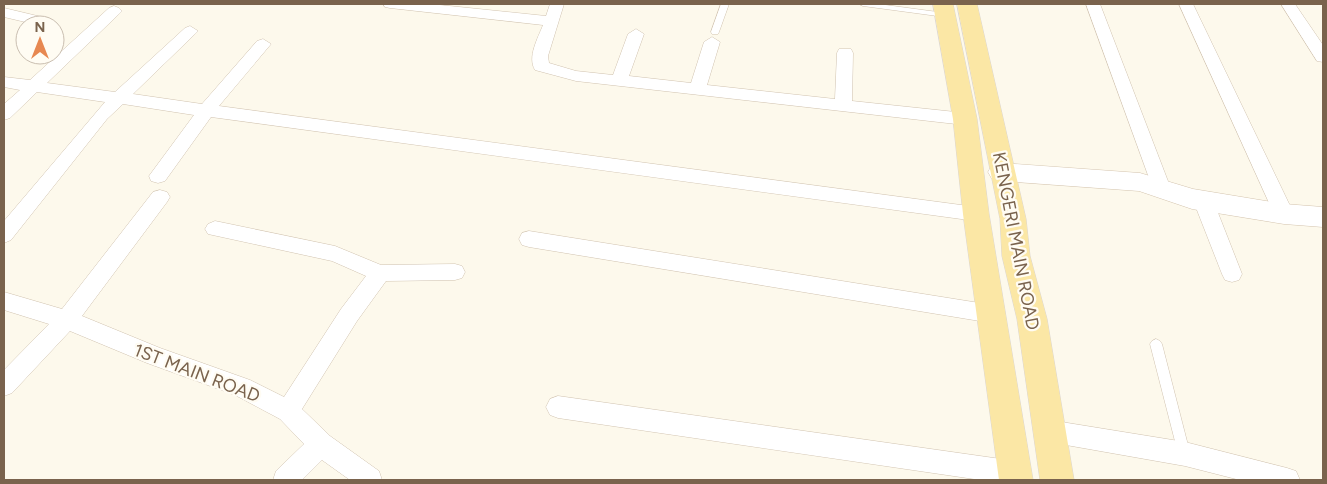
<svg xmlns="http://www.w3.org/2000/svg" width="1327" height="484" viewBox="0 0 1327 484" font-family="Figtree,sans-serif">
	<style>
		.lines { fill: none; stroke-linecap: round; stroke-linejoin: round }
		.lane-casing { stroke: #d1c3b0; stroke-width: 1 }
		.street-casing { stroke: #d1c3b0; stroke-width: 1 }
		.secondary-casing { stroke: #d4c4ae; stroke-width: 1 }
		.primary-casing { stroke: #dcd6d1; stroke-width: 1 }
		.lane { fill: #fff; fill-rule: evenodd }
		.street { fill: #fff; fill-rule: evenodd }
		.secondary { fill: #fff; fill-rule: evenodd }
		.primary { fill: #fbe7a5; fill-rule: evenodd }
		.labels { text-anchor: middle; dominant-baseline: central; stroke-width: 4.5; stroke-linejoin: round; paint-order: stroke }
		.street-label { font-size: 18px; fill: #7a634d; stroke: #fffcf3 }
	</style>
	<rect width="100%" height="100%" fill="#fdf9ec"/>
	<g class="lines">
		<g class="lane-casing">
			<g id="lane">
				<polygon points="721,4 729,4 719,32 718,34 712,34 711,32"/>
				<polygon points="859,4 878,4 945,13 949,15 945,17 863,6"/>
				<polygon points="1156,339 1160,341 1162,344 1190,453 1188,457 1184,459 1180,457 1178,453 1150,344 1152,341"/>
			</g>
		</g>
		<g class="street-casing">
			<g id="street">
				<path d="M383,4H430L546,16L550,4H564L548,56L549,63L576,71L613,75L628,34L636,29L644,34L629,76L691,83L704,42L712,37L720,42L707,85L835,99L837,53L839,49H851L853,53L852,101L965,113L971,115L974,119L971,123L965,125L576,81L535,70C527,57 538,38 543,25L390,8L385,7Z"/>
				<polygon points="1086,4 1100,4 1171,189 1169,194 1162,196 1155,194 1153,189"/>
				<polygon points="1179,4 1193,4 1294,214 1291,219 1284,221 1277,219 1274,214"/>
				<polygon points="1281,4 1295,4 1323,45 1323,62 1317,61"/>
				<polygon points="114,6 119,8 122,11 119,14 47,83 115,92 185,28 190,26 198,31 195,34 133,94 202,104 257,41 263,39 271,44 219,106 976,207 983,209 986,214 983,219 976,221 211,117 165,181 158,183 151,181 149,176 194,115 123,104 107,119 11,240 4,243 4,221 105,102 37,92 10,118 4,120 4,104 20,90 4,87 4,77 30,80 109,8"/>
				<polygon points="4,8 50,19 53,22 51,25 38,25 4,17"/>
				<polygon points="160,190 167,192 170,197 167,202 82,316 160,348 250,380 284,397 341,309 366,276 332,261 208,234 205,229 208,224 215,221 335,246 381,265 455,264 462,266 465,272 462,278 455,280 386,281 357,321 302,409 330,436 379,471 382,480 350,480 322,460 302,480 273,480 276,471 304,444 280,419 235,395 147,363 70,331 12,393 4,396 4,370 49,324 4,310 4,292 62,309 153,192"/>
				<polygon points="1203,193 1210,195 1213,200 1242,274 1239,280 1232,282 1225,280 1222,274 1193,200 1196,195"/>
				<polygon points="529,231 992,305 1000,308 1003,314 1000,320 992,323 529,247 522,245 519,239 522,233"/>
				<polygon points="558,396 1015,461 1024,464 1027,473 1024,480 981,480 558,418 550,415 546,407 550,399"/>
				<polygon points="1049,420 1185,442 1287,468 1296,471 1300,480 1240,480 1185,466 1049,442 1040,439 1037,431 1040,423"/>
			</g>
		</g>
		<g class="secondary-casing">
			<polygon id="secondary" points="1001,163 1140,173 1193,189 1284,204 1323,207 1323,227 1284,224 1192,209 1139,191 1001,181 992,179 988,172 992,165"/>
		</g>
		<g class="primary-casing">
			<g id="primary">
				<polygon points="933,4 953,4 977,119 989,214 1033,480 999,480 963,214 953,119"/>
				<polygon points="957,4 977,4 1026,219 1030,256 1047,319 1074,480 1040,480 1017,319 1002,256 1000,219"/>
			</g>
		</g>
		<use href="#lane" class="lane"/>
		<use href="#street" class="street"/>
		<use href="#secondary" class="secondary"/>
		<use href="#primary" class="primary"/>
	</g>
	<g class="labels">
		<g class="street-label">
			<text transform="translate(1016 241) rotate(79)">KENGERI MAIN ROAD</text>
			<text transform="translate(197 373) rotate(21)">1ST MAIN ROAD</text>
		</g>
	</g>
	<rect width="1327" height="484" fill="none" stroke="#7a634d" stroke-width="10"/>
	<g transform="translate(40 40)"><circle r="24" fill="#fffcf3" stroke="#cabfb1"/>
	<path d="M0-4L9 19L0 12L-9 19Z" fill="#e78851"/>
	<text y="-8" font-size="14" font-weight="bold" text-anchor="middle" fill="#7a634d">N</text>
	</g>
</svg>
